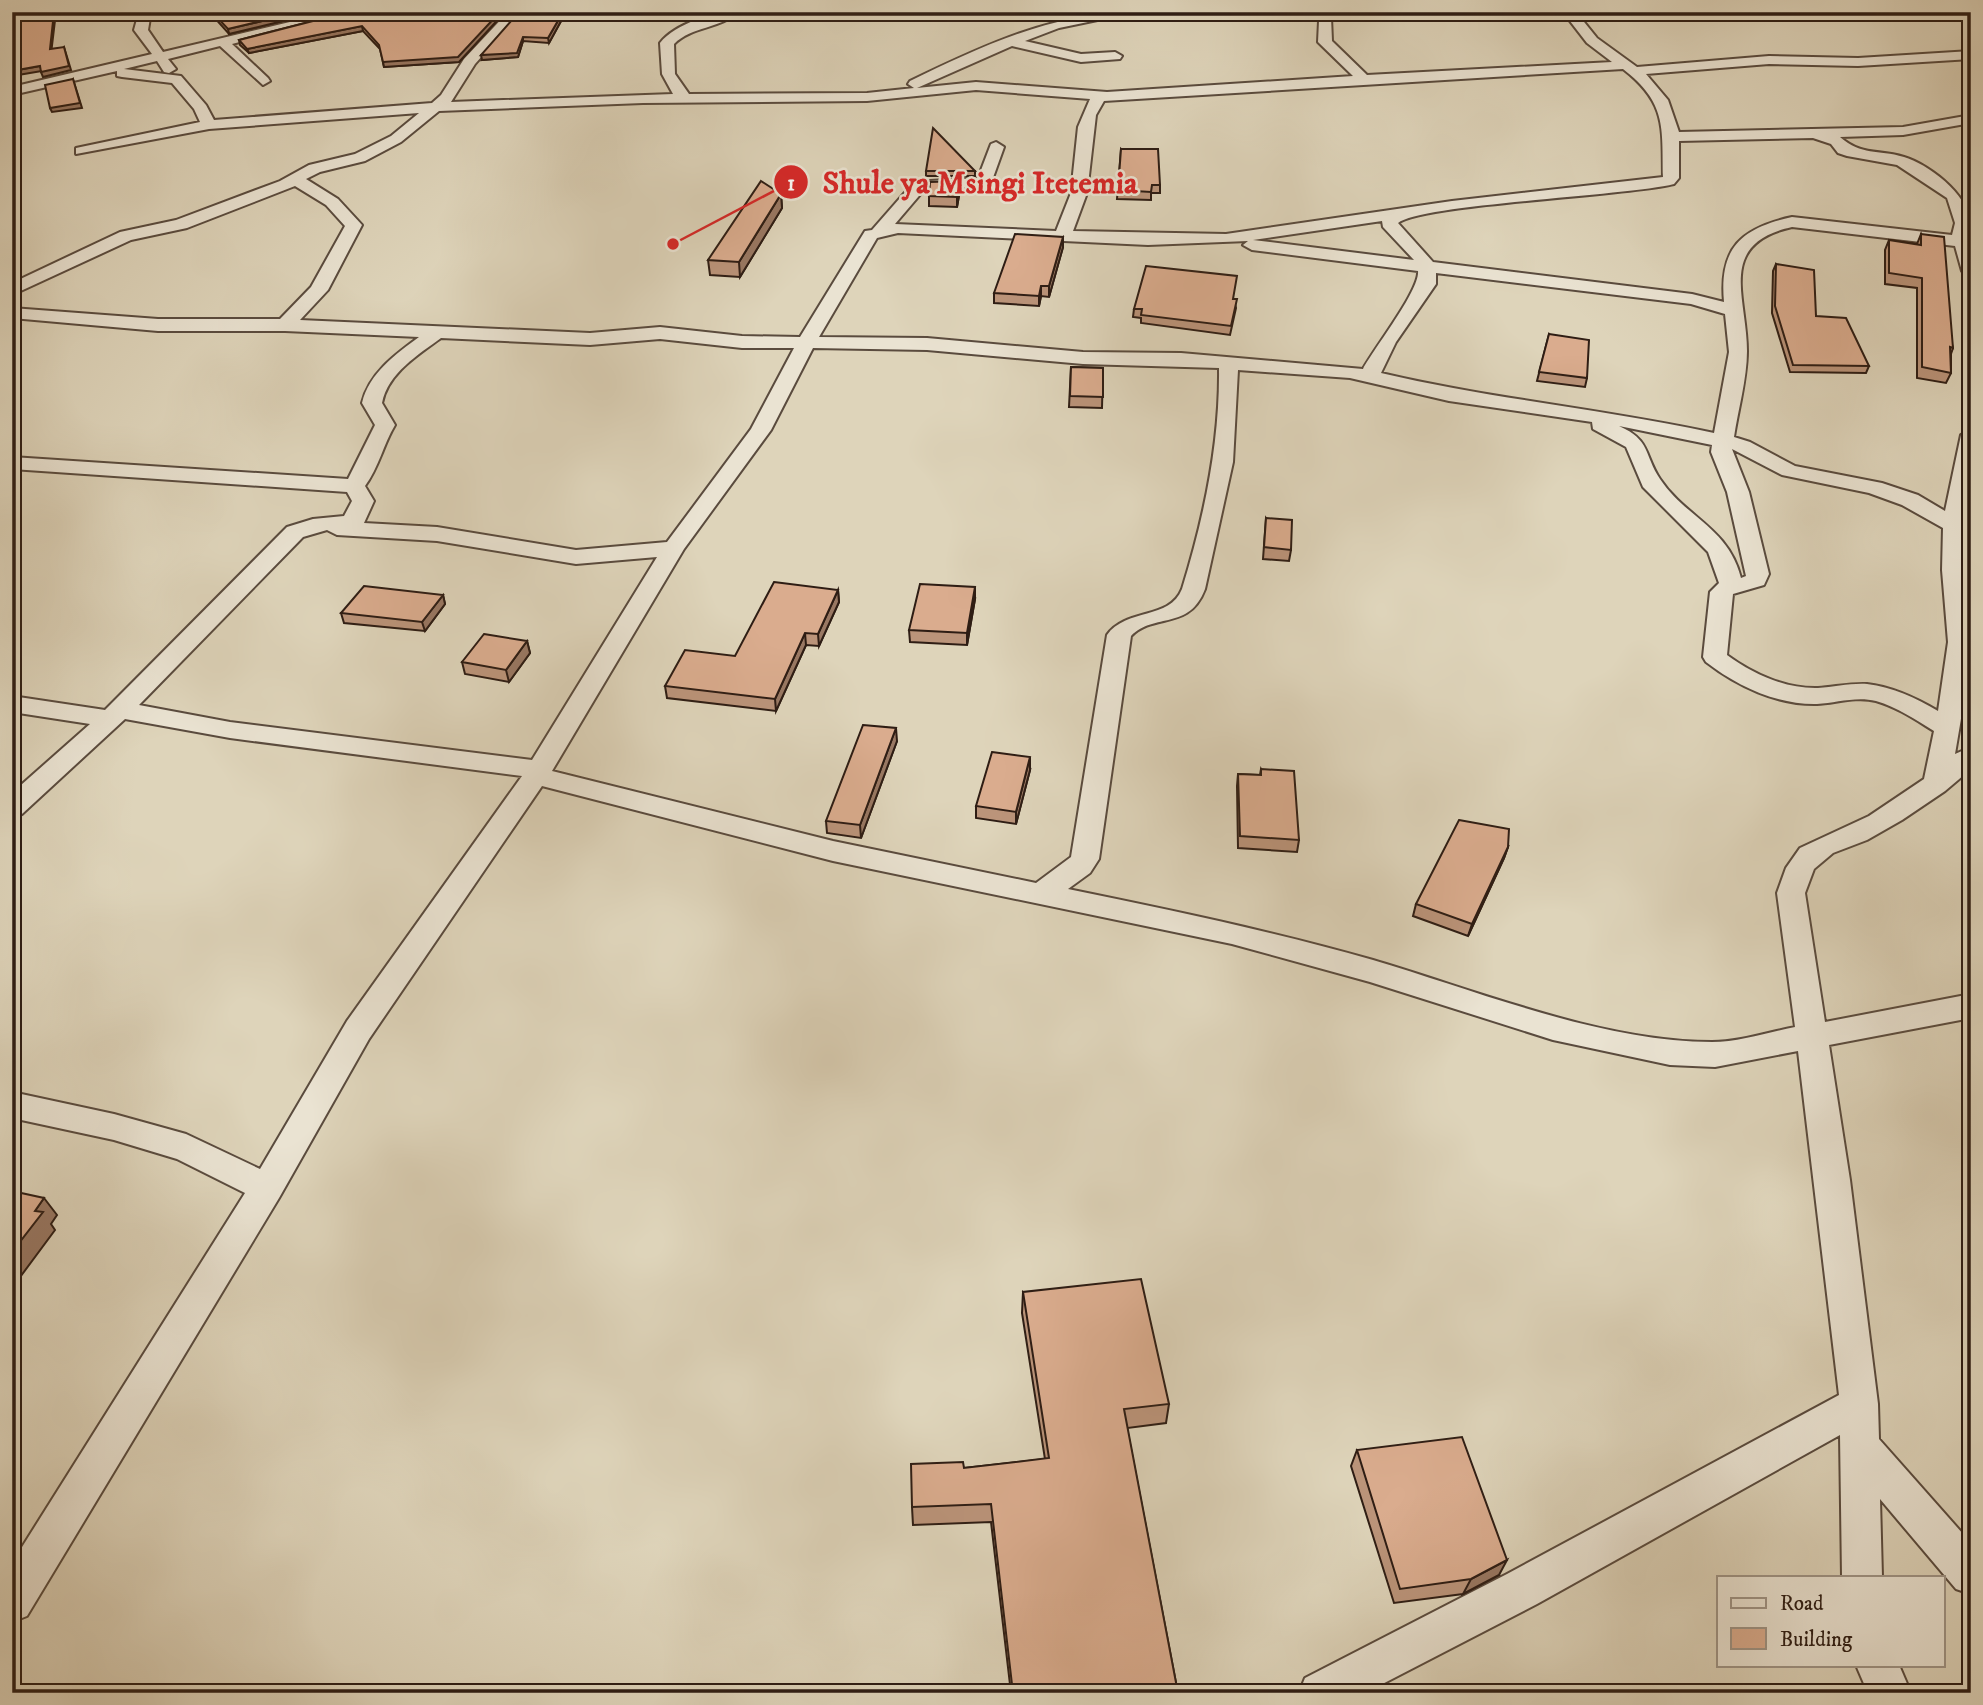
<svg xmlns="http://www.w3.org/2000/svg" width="1983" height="1705" viewBox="0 0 1983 1705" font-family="'IM FELL DW Pica',serif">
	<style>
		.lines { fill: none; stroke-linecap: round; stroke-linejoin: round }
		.minor-casing { stroke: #5a4b3e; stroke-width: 4 }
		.minor { fill: #eae3d2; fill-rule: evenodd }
		.wall { fill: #bb947a; stroke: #2e1d14; stroke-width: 2 }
		.shaded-wall { fill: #997863; stroke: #2e1d14; stroke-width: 2 }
		.building { fill: #daac8e; stroke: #2e1d14; stroke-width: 2 }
		.leader { fill: none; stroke: #d62828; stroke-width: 2.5 }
		.callout-dot { fill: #d62828; stroke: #eae3d2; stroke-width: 2.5 }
		.mark-label { font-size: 21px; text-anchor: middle; font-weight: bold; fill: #fff }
		.callout-label { font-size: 32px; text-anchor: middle; font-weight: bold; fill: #d62828; stroke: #eae3d2; stroke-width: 5; stroke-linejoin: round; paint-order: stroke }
	</style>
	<rect width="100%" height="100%" fill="#ded4ba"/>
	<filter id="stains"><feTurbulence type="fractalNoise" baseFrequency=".00286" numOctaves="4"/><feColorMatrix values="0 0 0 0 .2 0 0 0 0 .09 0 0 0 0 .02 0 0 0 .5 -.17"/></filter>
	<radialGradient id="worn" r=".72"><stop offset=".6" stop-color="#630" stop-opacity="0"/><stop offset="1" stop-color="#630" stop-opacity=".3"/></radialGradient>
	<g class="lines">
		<g class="minor-casing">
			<g id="minor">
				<path d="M139,12H151L148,30L163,52L332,12H356L232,44L268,78L270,81L263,85L220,46L168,59L176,69L169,73L164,72L157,61L124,69L181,76L206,105L214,120L432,103L441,95L464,59L508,12H521L475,64L451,102L673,94L662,74L660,43C676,23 714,12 738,12C720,29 692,26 674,44L675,74L689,94L867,93L914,88L908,84L910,81C982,46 1054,12 1136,12L1059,28L1025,41L1081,54L1115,52L1122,56L1120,59L1081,62L1012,46L917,88L976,82L1107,92L1353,76L1318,42L1319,21L1309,12H1324L1331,17L1332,41L1367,75L1612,62L1587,43L1563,12H1576L1597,38L1637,67L1769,56L1858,58L1971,51V59L1858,66L1769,64L1646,74L1668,100L1679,132L1903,127L1971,115V123L1903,135L1840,137C1862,156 1877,149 1904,157C1929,164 1980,202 1967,232L1971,239V276L1962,271L1955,246L1792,227C1716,244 1747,297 1747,351C1747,379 1738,410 1734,437L1750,442L1795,466L1882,483L1918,495L1945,511L1961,435L1971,429V485L1964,550L1971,660L1955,754L1971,747V769L1945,791L1902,820L1867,840L1833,853L1814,869L1805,893L1825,1022L1971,994V1018L1829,1045L1850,1180L1878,1404L1879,1439L1971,1543V1594L1956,1589L1880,1499L1882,1577H1842L1840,1435L1537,1604L1365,1693H1299L1305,1678L1507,1574L1839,1395L1798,1051L1715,1067L1670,1065L1553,1040L1370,982L1232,944L833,861L542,786L369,1039L279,1198L27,1616L12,1622V1563L245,1193L177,1159L114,1140L12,1118V1092L114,1114L186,1134L260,1169L347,1021L522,776L230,738L125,719L22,814L12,817V793L90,724L12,712V696L105,710L287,527L313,519L344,516L352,501L347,492L12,469V457L348,479L375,425L362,403C369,373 396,354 419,337L285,331H158L12,318V308L158,319H280L311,287L345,226L326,205L295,186L187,228L131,240L12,295V283L120,232L176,220L280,181L309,165L355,154L391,136L419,113L209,129L76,154V148L200,122L194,109L172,83L122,77L117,76V71L12,95V87L152,54L134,30ZM1623,69C1667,103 1662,127 1663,177L1452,201L1226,234L1073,231L1087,193L1096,115L1104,101ZM976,90L1090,99L1078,127L1071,193L1056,231L895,224L924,190L990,186L1004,147L996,142L991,144L978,178L914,182L872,230L865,231L800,337L742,336L660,327L590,333L300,320L328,290L362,225L338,199L306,179L320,172L365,161L401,142L439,111L643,103L867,101ZM1813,138L1831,144L1838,153L1847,156L1897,165L1947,198L1955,223L1952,235L1792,217C1741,228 1719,248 1724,302L1692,294L1433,262L1398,223C1420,204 1627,196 1674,184L1679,178V141ZM1382,221L1383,227L1414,260L1253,240ZM898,233L1148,245L1248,241L1243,245L1252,250L1418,271C1420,290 1375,347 1363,369L1181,353L1083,352L927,338L819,337L877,238ZM1436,273L1691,304L1725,314L1729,352L1714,433C1604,409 1491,399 1381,373L1396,342L1436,284ZM441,338L590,345L660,339L742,348H794L751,429L667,542L576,550L437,527L364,523L374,501L365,486C379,467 383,445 395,425L382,403C388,373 418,355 441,338ZM813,348L927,350L1083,364L1219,368C1220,443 1204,518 1182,589C1170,620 1126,608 1107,635L1071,857L1036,883L833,841L552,771L684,549L771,430ZM1238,370L1350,378L1449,401L1592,422L1593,429L1626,447L1643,487L1708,552L1719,583L1710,592L1703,657L1706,662C1737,686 1777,705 1817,704C1836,703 1856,696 1876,701C1897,707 1916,720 1934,731L1924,779L1869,816L1800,848L1786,868L1777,893L1795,1027C1769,1032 1739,1042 1712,1042C1602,1042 1478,991 1373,960C1272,931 1170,910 1068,889L1090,873L1099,859L1131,636C1155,612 1189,631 1205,589L1233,462ZM1619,426L1712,445L1711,452L1727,492L1746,576L1741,578C1728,527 1686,518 1660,479C1644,455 1651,440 1619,426ZM1732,449L1782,475L1869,493L1902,505L1943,528L1942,570L1948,642L1938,711C1916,698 1893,687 1867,684C1851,683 1834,687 1818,688C1786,689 1753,674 1727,655L1733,594L1764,585L1769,574L1749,492ZM327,530L337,535L437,541L576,564L657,557L532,760L230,722L139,705L303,537Z"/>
				<polygon points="1856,1665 1899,1665 1911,1693 1868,1693"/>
			</g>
		</g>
		<use href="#minor" class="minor"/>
	</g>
	<g class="wall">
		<polygon points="212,12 320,12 229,34 213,16"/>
		<polygon points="348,12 505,12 459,62 384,67 380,49 363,31 249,53 240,45 239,40"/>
		<polygon points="519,12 566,12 549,43 523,41 518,57 482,60"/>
		<polygon points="1121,149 1160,185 1160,193 1151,193 1151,200 1117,199"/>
		<rect x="926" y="171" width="49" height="5"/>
		<polygon points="960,190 957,207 929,206 929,196"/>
		<polygon points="781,194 782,208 740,277 710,275 708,260"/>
		<polygon points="1921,234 1953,348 1951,354 1951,373 1946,383 1917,378 1917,288 1885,284 1885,250 1889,240 1917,244"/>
		<polygon points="1063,237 1063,247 1049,297 1041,296 1039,306 994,303 994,293"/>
		<polygon points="1776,264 1816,316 1869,366 1866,373 1790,372 1772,313 1773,271"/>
		<polygon points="1234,299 1236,308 1230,335 1141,323 1141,318 1133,317 1134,309"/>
		<polygon points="1549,334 1587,378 1585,387 1537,381"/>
		<polygon points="1071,367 1103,368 1102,408 1069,407"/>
		<polygon points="1266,518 1291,550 1289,561 1263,559"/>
		<polygon points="838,590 839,602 819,646 806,645 776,711 667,698 665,686 735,656"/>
		<polygon points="443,595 445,604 425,631 344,623 341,613"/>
		<polygon points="975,599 967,645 910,642 909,630"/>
		<polygon points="527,641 530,653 509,682 465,674 462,662"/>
		<polygon points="897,741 861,838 827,833 826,821"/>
		<polygon points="1261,769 1299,840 1297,852 1238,848 1237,786 1238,774 1260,775"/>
		<polygon points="1030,770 1016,824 976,818 976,806"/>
		<polygon points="1508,847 1504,858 1468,936 1413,916 1416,904"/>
		<polygon points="1023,1292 1169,1404 1166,1423 1127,1428 1178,1693 1011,1693 991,1522 913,1525 912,1507 964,1468 1045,1459 1022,1313"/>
		<polygon points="1357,1450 1499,1575 1463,1594 1394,1603 1351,1466"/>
	</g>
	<g class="shaded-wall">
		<polygon points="54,12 56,12 51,54 50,49"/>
		<polygon points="300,12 320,12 229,34 228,29"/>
		<polygon points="500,12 505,12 459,62 384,67 383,62"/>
		<polygon points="563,12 566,12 549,43 548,38"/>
		<polygon points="362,26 363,31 249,53 247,49"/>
		<polygon points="523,37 523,41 518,57 482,60 481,55"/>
		<polygon points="64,47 71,70 43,77 41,72"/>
		<polygon points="40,66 42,71 12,76 12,71"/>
		<polygon points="73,79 82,108 52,112 50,108"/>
		<polygon points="960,181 960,190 957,207 957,197"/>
		<polygon points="781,194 782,208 740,277 739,262"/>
		<polygon points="1063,237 1063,247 1049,297 1049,286"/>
		<polygon points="1041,286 1041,296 1039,306 1039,296"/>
		<polygon points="975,587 975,599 967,645 967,633"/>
		<polygon points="838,590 839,602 819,646 818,634"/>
		<polygon points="443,595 445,604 425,631 422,622"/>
		<polygon points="805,633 806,645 776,711 775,699"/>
		<polygon points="527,641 530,653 509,682 506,670"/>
		<polygon points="896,728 897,741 861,838 860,825"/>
		<polygon points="1030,757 1030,770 1016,824 1016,812"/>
		<polygon points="1508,847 1504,858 1468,936 1472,924"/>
		<polygon points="44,1198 57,1215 51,1224 55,1230 12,1288 12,1252 35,1211"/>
		<polygon points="1507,1560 1499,1575 1463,1594 1471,1579"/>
	</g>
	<g class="building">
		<polygon points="12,12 54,12 50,49 64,47 69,66 41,72 40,66 12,71"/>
		<polygon points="212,12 300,12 228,29"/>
		<polygon points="348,12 500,12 458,57 383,62 379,45 362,26 247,49 239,40"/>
		<polygon points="519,12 563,12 548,38 523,37 517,53 481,55"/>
		<polygon points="73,79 80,103 50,108 45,85"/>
		<polygon points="933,128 975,171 926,171"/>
		<polygon points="1121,149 1158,149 1160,185 1152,185 1151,192 1118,190"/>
		<polygon points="761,181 781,194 739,262 708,260"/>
		<polygon points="960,181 957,197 929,196 930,182"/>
		<polygon points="1015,234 1063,237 1049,286 1041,286 1039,296 994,293"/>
		<polygon points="1921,234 1944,237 1953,348 1950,347 1951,373 1922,367 1922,278 1889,273 1889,240 1921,245"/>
		<polygon points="1776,264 1814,270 1816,316 1846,318 1869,366 1793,365 1775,306"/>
		<polygon points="1146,266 1237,276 1233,299 1237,299 1231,326 1141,315 1142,309 1134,309"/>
		<polygon points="1549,334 1589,340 1587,378 1539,372"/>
		<polygon points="1071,367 1103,368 1103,397 1070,396"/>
		<polygon points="1266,518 1292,520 1291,550 1264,547"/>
		<polygon points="774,582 838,590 818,634 805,633 775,699 665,686 685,650 735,656"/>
		<polygon points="920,584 975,587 967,633 909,630"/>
		<polygon points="364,586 443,595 422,622 341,613"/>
		<polygon points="484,634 527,641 506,670 462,662"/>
		<polygon points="863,725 896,728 860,825 826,821"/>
		<polygon points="992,752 1030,757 1016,812 976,806"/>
		<polygon points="1261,769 1294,771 1299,840 1240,836 1238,774 1261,775"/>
		<polygon points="1459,820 1509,829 1508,847 1472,924 1416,904"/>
		<polygon points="12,1191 44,1198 35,1211 43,1212 12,1252"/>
		<polygon points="1141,1279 1169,1404 1124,1409 1178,1693 1013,1693 991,1504 912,1507 911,1464 963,1462 964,1468 1049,1458 1023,1292"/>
		<polygon points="1462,1437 1507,1560 1471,1579 1400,1589 1357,1450"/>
	</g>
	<path class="leader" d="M673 244L791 182"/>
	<g class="callout-dot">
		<circle cx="673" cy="244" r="7"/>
		<circle cx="791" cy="182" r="18"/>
	</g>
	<g class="mark-label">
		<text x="791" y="190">1</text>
	</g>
	<g class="callout-label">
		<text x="980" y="193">Shule ya Msingi Itetemia</text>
	</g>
	<rect width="1983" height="1705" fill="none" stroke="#ded4ba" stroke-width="42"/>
	<rect x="14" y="14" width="1955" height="1677" fill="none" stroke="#2e1d14" stroke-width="3.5"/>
	<rect x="21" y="21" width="1941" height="1663" fill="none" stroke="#2e1d14" stroke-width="2"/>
	<rect x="1717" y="1576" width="228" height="91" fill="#eae3d2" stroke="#9f9486" stroke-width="2"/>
	<rect x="1731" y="1598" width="35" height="10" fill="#eae3d2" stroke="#9f9486" stroke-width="2"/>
	<text x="1780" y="1610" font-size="21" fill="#2e1d14">Road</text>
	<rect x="1731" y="1628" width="35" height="21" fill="#daac8e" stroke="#9f9486" stroke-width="2"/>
	<text x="1780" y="1646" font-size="21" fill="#2e1d14">Building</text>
	<rect width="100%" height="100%" filter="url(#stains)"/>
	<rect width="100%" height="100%" fill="url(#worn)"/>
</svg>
